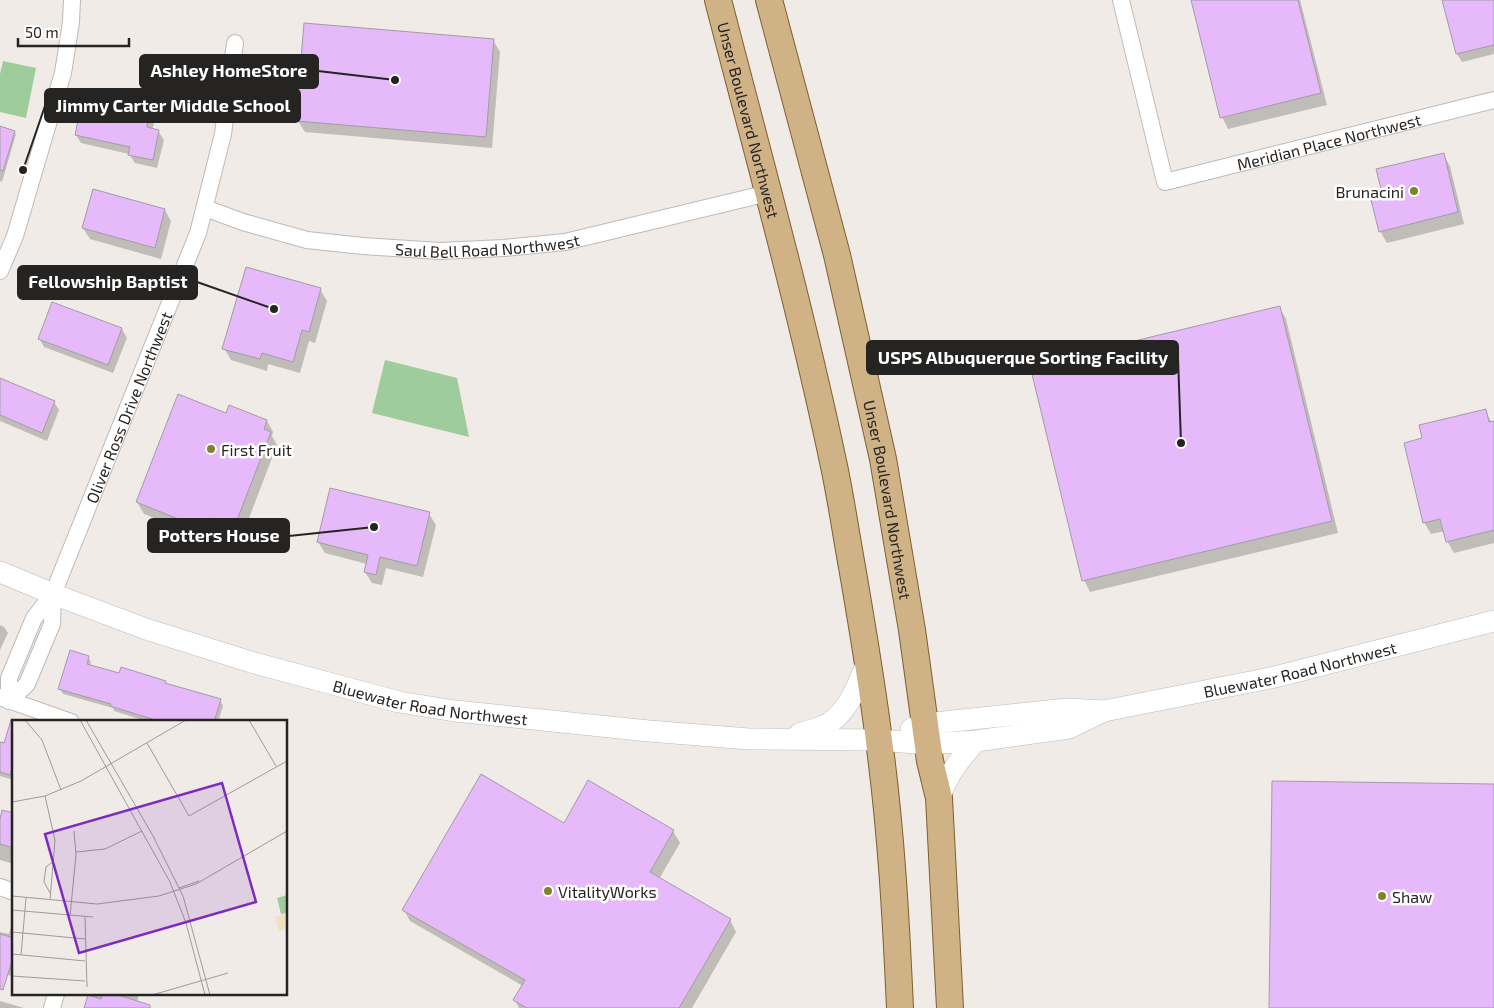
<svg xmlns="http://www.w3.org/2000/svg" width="1494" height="1008" viewBox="0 0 1494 1008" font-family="'Exo 2',sans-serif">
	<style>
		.green { fill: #9fcc9b }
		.shadow { fill: #0003 }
		.building { fill: #e6b9fb; stroke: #a19da3 }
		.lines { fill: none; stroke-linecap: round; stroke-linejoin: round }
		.minor-casing { stroke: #bfbab6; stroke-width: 18 }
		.tertiary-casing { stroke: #bfbab6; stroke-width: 22 }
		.primary-casing { stroke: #7f5f2f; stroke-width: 28 }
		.minor { stroke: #fff; stroke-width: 16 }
		.tertiary { stroke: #fff; stroke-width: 21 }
		.primary { stroke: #cfb286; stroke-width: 26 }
		.poi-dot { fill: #81822b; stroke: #fff; stroke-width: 2 }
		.labels { text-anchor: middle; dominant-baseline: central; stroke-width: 5; stroke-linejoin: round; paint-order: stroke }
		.street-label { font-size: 16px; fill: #262422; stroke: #fff }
		.poi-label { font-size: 16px; fill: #262422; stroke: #fff; text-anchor: start }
		.inset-road { fill: none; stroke: #a09b98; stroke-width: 1 }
		.view { fill: #7b2cbf; fill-opacity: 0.15; stroke: #7b2cbf; stroke-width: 2.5 }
		.inset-edge { fill: none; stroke: #262422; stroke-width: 2.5 }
		.leader { fill: none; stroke: #262422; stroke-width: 2 }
		.callout-dot { fill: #262422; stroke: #fff; stroke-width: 2 }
		.callout { fill: #262422; stroke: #262422; stroke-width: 2 }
		.callout-label { font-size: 18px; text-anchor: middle; font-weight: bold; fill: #fff }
	</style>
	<rect width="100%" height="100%" fill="#f1ebe7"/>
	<g class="green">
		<polygon points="3,61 36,68 26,118 0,112 0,74"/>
		<polygon points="385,360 457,378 469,437 372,413"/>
	</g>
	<g class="shadow">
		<polygon points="1192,0 1300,0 1327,105 1228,129 1222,117"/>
		<polygon points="1443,0 1494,0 1494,54 1462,62 1457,54"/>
		<polygon points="493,40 500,52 492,148 305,132 298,121"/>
		<polygon points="149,115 154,124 152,130 158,131 164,140 157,168 135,163 129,154 81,143 76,135"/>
		<polygon points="0,127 14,132 16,134 2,182 0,181"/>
		<polygon points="1443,154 1450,166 1464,224 1387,243 1380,231 1383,190"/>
		<polygon points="165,210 171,221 161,259 90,239 83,228"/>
		<polygon points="320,289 327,301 315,343 309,341 300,373 268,364 267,371 231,360 224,348"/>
		<polygon points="53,303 122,329 127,338 113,373 44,347 39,338"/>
		<polygon points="1279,307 1286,319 1338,533 1090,592 1084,580"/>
		<polygon points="0,379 54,402 59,410 47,441 0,421"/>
		<polygon points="1485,411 1492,423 1494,422 1494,543 1454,553 1447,541 1445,531 1431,534 1424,522 1424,439"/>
		<polygon points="226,414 267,421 273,432 272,436 277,445 241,539 215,529 210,540 144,514 137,502"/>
		<polygon points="429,514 436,525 423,577 386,568 382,585 372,583 365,572 367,564 325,553 318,542"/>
		<polygon points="0,625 4,627 8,633 0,650"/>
		<polygon points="88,657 91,662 90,666 120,675 165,682 166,685 220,700 223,706 218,722 149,722 114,711 113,708 63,694 60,689"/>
		<polygon points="14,735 14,780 0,776 0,743 4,745"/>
		<polygon points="589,782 673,831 680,843 659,879 730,920 736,932 692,1008 519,1008 515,1000 523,986 410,921 404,910 565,824"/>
		<polygon points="0,815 14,815 14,864 0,860"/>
		<polygon points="11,926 14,926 14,971 12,976 0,973 0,932 9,934"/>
		<polygon points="90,994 139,994 136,1008 86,1008"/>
		<polygon points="0,1001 24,1008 25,1008 0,1008"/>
	</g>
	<g class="building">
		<polygon points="1191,0 1298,0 1321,93 1220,118"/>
		<polygon points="1442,0 1494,0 1494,45 1456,54"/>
		<polygon points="304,23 494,39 486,137 296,121"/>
		<polygon points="82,100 149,114 147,127 159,130 153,160 128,155 130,147 75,135"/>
		<polygon points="0,126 15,131 3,171 0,170"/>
		<polygon points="1444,153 1458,212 1379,232 1369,192 1381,189 1376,169"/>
		<polygon points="93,189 165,209 155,248 82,228"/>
		<polygon points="246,267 321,288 309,332 302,330 293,362 262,353 260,359 222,349"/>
		<polygon points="52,302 122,328 108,365 38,339"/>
		<polygon points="1280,306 1332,521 1082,581 1030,366"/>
		<polygon points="0,378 55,401 42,433 0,415"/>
		<polygon points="178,394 226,413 229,405 267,420 264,429 271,432 234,528 208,518 203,529 136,502"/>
		<polygon points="1486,409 1489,422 1494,421 1494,530 1446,542 1440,519 1423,523 1404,443 1422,438 1419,425"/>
		<polygon points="330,488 430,512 417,566 380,557 376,575 364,572 368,555 317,542"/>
		<polygon points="70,650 89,656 87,664 119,673 121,667 166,681 165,683 221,699 214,722 162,722 110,706 111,704 58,689"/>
		<polygon points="11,720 14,720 14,762 10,775 0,772 0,742 4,743"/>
		<polygon points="481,774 564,823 588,780 674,830 650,872 731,919 679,1008 527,1008 513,1000 525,980 402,910"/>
		<polygon points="1272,781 1494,784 1494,1008 1269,1008"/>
		<polygon points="2,810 14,813 14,848 0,844 0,819"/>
		<polygon points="0,934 14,938 14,954 3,990 0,989"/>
		<polygon points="102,994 115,994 150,1005 150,1008 84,1008 88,995 101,999"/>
	</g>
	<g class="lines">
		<g class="minor-casing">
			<g id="minor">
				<path id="s1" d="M1121,0L1165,182L1494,100"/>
				<path id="s2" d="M205,208L243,222L307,240L363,246L440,251L504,248L565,242L768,193"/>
				<polyline points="0,271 15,236 63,73 71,22 72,0"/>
				<polyline points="0,697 71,722"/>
				<path id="s3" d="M9,701V678L34,618L53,594L198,233L223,134L235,43"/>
				<polyline points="9,701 27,684 52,624 53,594"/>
				<polyline points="0,887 14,892"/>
				<polyline points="52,1008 56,994"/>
			</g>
		</g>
		<g class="tertiary-casing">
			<g id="tertiary">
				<path id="s4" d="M0,572L53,594L146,629L251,662L399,702L455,711L649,731L749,739L879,740L927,744L976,741L1069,728L1104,711"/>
				<path id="s5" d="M911,729L925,724L1067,709L1104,711L1275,677L1494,621"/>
				<path d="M799,734C809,730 824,728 832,721C851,707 859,681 868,660"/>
				<path d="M939,798C949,773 958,761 976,741"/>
			</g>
		</g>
		<g class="primary-casing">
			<g id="primary">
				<path id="s6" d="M718,0C758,155 801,309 834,466C841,499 846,534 852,567C862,625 872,683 879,741C891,829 896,919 900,1008"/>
				<path id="s7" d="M769,0L837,255L883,459L912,630L930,761L939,798L950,1008"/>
			</g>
		</g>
		<use href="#minor" class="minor"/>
		<use href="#tertiary" class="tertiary"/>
		<use href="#primary" class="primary"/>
	</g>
	<g class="poi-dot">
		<circle cx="1414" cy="191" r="5"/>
		<circle cx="211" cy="449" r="5"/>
		<circle cx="548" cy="891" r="5"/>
		<circle cx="1382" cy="896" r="5"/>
	</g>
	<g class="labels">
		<g class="street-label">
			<text stroke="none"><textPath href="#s6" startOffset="124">Unser Boulevard Northwest</textPath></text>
			<text stroke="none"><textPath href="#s1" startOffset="356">Meridian Place Northwest</textPath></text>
			<text stroke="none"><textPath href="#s2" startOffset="288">Saul Bell Road Northwest</textPath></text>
			<text stroke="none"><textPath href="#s3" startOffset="320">Oliver Ross Drive Northwest</textPath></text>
			<text stroke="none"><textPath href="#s7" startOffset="514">Unser Boulevard Northwest</textPath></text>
			<text stroke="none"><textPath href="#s5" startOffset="395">Bluewater Road Northwest</textPath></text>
			<text stroke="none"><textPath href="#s4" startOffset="451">Bluewater Road Northwest</textPath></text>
		</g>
		<g class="poi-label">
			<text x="1404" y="191" text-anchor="end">Brunacini</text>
			<text x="221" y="449">First Fruit</text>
			<text x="558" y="891">VitalityWorks</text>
			<text x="1392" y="896">Shaw</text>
		</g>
	</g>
	<g transform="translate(12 720)">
		<rect width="275" height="275" fill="#f1ebe7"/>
		<path d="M275,175V193L269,194L265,178Z" fill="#9fcc9b"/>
		<path d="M275,194V209L267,211L263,197Z" fill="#ede3be"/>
		<path class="inset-road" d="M13,0L30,20L49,70M68,0L158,162L174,203L193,275M74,0L141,116L171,176L198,275M237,0L264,46M135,23L177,96L275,41M33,76L43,120L38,180M0,82L33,76L69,61L174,0M64,132L93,129L130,111M167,168L187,161M38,173L32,162L34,147L42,141M0,176L85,184L147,176L184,164L275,111M0,190L81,197M58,196L64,135L62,111M73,197L75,267M0,212L73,219M0,234L73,241M9,235L14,178M0,256L73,261M140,275L216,253"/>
		<path class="view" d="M210,63L244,182L67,233L33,114Z"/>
		<rect width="275" height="275" class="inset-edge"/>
	</g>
	<path class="leader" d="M395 80L318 71M23 170L45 106M274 309L197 282M1181 443L1178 357M374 527L289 536"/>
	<g class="callout-dot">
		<circle cx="395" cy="80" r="5"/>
		<circle cx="23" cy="170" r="5"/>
		<circle cx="274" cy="309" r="5"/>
		<circle cx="1181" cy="443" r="5"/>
		<circle cx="374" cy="527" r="5"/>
	</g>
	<g class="callout">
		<rect x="140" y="55" width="178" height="33" rx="5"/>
		<rect x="45" y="89" width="255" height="33" rx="5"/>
		<rect x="18" y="266" width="179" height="33" rx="5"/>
		<rect x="867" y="341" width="311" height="33" rx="5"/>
		<rect x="148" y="519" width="141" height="33" rx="5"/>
	</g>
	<g class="callout-label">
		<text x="229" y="77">Ashley HomeStore</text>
		<text x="173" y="112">Jimmy Carter Middle School</text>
		<text x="108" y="288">Fellowship Baptist</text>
		<text x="1023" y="364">USPS Albuquerque Sorting Facility</text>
		<text x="219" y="542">Potters House</text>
	</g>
	<path d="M18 38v8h111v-8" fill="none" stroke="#262422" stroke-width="2.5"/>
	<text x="25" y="38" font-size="15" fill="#262422" stroke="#ffffff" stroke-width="4" paint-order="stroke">50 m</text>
</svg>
